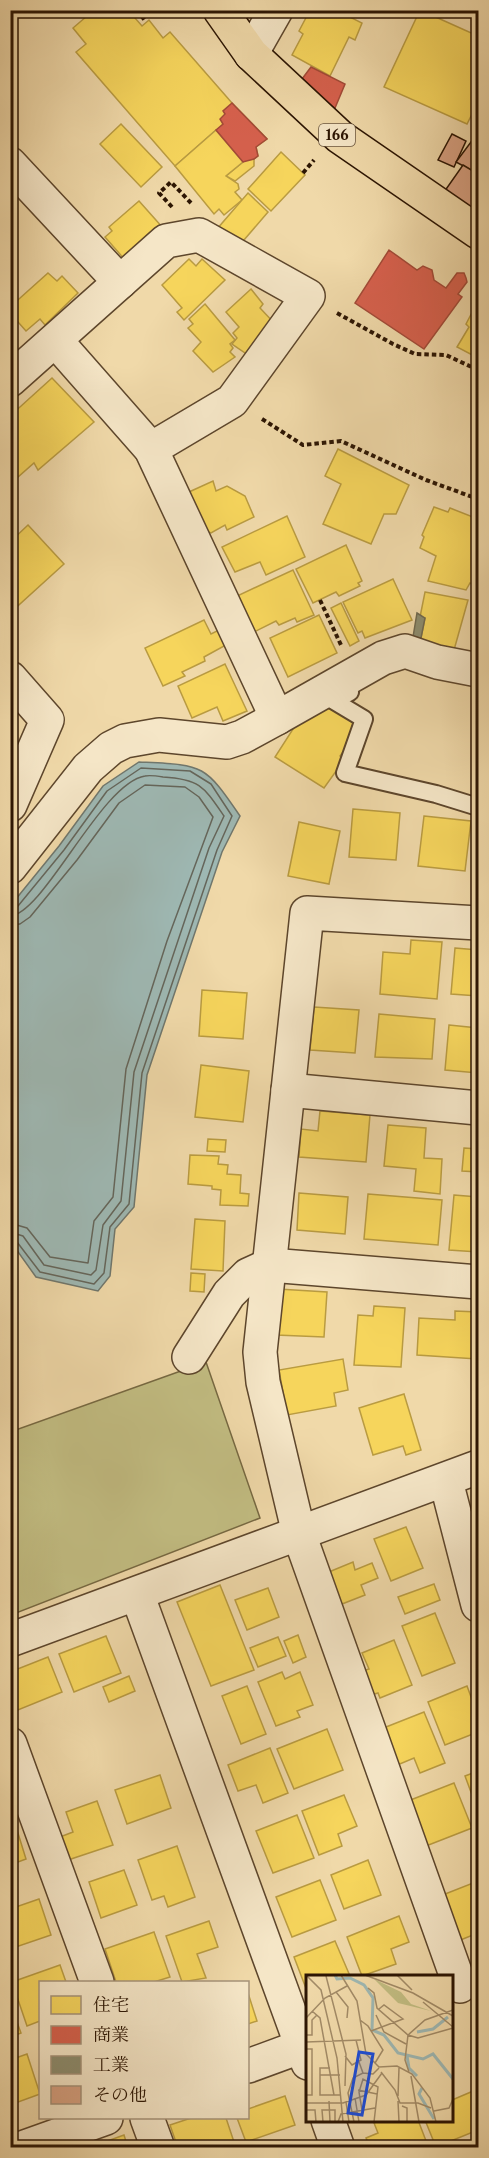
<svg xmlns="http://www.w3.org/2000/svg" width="489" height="2158" viewBox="0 0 489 2158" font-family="'Libre Caslon Text','Noto Serif JP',serif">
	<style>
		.green { fill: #c2bd82; stroke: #776942; stroke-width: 1.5 }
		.water { fill: #9eb8b3; stroke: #70776d; stroke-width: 1.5 }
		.homes { fill: #f6d55c; stroke: #b99b41; stroke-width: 1.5 }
		.shops { fill: #d6604d; stroke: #a34a37; stroke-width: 1.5 }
		.industry { fill: #8c8c6e; stroke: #6f684e; stroke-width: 1.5 }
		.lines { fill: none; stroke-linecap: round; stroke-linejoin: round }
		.shore { stroke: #65665b; stroke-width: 1.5 }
		.building { fill: #d8a182; stroke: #2c1503; stroke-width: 1.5 }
		.service-casing { stroke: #5d462c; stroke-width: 20 }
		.minor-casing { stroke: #5d462c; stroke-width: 36 }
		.tertiary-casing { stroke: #5d462c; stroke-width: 36 }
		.trunk-casing { stroke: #2c1503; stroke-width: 36 }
		.path { stroke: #2c1503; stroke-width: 4; stroke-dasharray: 4.5 3; stroke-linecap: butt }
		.service { stroke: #f5e6c7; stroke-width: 16 }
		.minor { stroke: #f5e6c7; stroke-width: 33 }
		.tertiary { stroke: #f5e6c7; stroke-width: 33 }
		.trunk { stroke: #f0d9a9; stroke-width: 33 }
		.labels { text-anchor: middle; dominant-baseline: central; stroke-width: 6; stroke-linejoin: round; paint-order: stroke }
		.shield { fill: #f5e6c7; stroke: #68543e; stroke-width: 1.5 }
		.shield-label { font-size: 14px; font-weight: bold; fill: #2c1503 }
		.inset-river { fill: none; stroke: #9eb8b3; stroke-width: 3 }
		.inset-road { fill: none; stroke: #a28b67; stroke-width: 1.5 }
		.view { fill: #1d4ed8; fill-opacity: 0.15; stroke: #1d4ed8; stroke-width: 3 }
		.inset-edge { fill: none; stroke: #2c1503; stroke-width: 3 }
	</style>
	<rect width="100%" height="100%" fill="#f0d9a9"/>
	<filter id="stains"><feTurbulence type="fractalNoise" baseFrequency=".00333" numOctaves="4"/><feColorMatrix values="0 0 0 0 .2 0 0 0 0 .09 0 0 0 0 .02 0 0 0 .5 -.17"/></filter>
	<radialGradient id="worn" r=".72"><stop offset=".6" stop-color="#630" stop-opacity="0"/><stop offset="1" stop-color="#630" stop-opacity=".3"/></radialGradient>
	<polygon class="green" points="206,1362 260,1518 11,1615 10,1432"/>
	<path class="water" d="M139,762C203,765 204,763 240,816L222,852L147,1075L134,1207L115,1229L110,1276L98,1291L36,1277L11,1242V905L59,846L103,786Z"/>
	<g class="homes">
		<polygon points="94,10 128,10 142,26 149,20 163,38 170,32 232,103 267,139 256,147 258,156 254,159 254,166 235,181 226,176 243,162 216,130 175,166 76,52 86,44 73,28"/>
		<polygon points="314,10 336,10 362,23 355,40 349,37 330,76 292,55 303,34 299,31 309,12 312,14"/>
		<polygon points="420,10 478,36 478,102 467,124 384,87"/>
		<polygon points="121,124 162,167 141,187 100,144"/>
		<polygon points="216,130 243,162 226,176 238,184 239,189 235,192 242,200 224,215 219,209 214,214 175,166"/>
		<polygon points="478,130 478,146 471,142"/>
		<polygon points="281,152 305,175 271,211 248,189"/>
		<polygon points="248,193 268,212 238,247 217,229"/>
		<polygon points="139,201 163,228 126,261 105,237 112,231 109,227"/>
		<polygon points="189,259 196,266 202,259 225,280 184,320 177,312 182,308 162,285"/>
		<polygon points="48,273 57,281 62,276 78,293 45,325 40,319 26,331 10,313 10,307"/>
		<polygon points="251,289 263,304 260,308 276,325 249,349 254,353 251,357 232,344 237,338 233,333 239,327 226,312"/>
		<polygon points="478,301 478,358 457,347 469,327 466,324"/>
		<polygon points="205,304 235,340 230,344 233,348 230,352 235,357 213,372 193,351 201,342 188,328 193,324 189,319"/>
		<polygon points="52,378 94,422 38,470 34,463 10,484 10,416"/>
		<polygon points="338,449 409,485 396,514 384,514 371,544 323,524 341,484 325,476"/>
		<polygon points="213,481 216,491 227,486 245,496 254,517 227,530 225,525 211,533 206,531 189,492"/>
		<polygon points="434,507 448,512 450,508 478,519 478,587 470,583 466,590 428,581 436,556 420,548 424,537 422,535"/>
		<polygon points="287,516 305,557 266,575 260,562 235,572 222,547"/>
		<polygon points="28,525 64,564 10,613 10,542"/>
		<polygon points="346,545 362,581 358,583 360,586 339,596 336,592 313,603 296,569"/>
		<polygon points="293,570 314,615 297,622 295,618 279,625 276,621 254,632 237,596"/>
		<polygon points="393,579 412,620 365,638 362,631 358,633 343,602"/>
		<polygon points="425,592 468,600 454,650 420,643 425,618 420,617"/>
		<polygon points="341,603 359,641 350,646 331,608"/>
		<polygon points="319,615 337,653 288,677 270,638"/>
		<polygon points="204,620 211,634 219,630 226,645 204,657 205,661 182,672 185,676 163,686 145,648"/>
		<polygon points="225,664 247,711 223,721 217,707 192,718 178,686"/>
		<polygon points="334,701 359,717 351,730 350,743 340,756 344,760 324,788 275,757 302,715"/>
		<polygon points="353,809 400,813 396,860 349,857"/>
		<polygon points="424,816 471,821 465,871 418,866"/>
		<polygon points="299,822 340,831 329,884 288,876"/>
		<polygon points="411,940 442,942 437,999 380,994 383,952 410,954"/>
		<polygon points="455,948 478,950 478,996 451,994"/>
		<polygon points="202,990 247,993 243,1039 199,1036"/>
		<polygon points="314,1007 359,1010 355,1053 310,1050"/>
		<polygon points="379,1014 435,1019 432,1059 375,1057"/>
		<polygon points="449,1025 478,1028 478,1073 445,1070"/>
		<polygon points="201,1065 249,1071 243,1122 195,1117"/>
		<polygon points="320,1111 370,1115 366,1162 299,1157 301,1129 318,1131"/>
		<polygon points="388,1125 426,1128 424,1158 442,1159 440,1194 414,1191 416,1169 384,1166"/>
		<polygon points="208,1139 226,1140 225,1152 207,1151"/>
		<polygon points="464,1148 478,1149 478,1172 462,1171"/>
		<polygon points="190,1155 219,1156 218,1164 228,1165 227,1174 241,1175 240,1193 249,1194 248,1206 220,1205 221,1190 212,1189 212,1186 188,1184"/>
		<polygon points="299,1193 348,1197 345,1234 297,1230"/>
		<polygon points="368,1194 442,1200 438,1245 364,1239"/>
		<polygon points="454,1195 478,1197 478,1252 449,1250"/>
		<polygon points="195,1219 225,1221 223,1271 191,1269"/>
		<polygon points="191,1273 205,1274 204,1292 190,1291"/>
		<polygon points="278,1289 327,1292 324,1337 276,1335"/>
		<polygon points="374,1306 405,1308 401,1367 354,1365 358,1315 373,1316"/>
		<polygon points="455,1311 478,1312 477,1359 417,1355 419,1318 455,1320"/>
		<polygon points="343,1359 348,1390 334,1393 336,1406 287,1415 279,1370"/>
		<polygon points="404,1394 421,1450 406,1455 403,1446 373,1455 359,1408"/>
		<polygon points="406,1527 423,1568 391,1581 374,1539"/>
		<polygon points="353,1562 355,1570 372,1563 378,1578 361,1585 365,1595 337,1606 324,1574"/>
		<polygon points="434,1584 440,1600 405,1614 398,1597"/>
		<polygon points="220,1585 254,1670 211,1686 177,1602"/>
		<polygon points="268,1588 279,1617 247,1630 235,1600"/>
		<polygon points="435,1613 455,1663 422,1676 402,1626"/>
		<polygon points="298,1635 306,1657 293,1663 284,1641"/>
		<polygon points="106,1636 121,1673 74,1692 59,1654"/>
		<polygon points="278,1637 286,1656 258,1667 250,1648"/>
		<polygon points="394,1640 412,1685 380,1698 378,1693 371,1695 362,1671 369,1669 362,1653"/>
		<polygon points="48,1657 62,1692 13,1712 10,1672"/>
		<polygon points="282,1672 285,1679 300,1672 313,1705 297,1711 300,1717 276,1726 258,1682"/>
		<polygon points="129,1676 135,1691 109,1702 103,1687"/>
		<polygon points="247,1686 266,1734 241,1744 222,1696"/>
		<polygon points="467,1686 478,1716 478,1732 445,1745 428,1702"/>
		<polygon points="424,1712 445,1763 420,1773 414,1758 395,1766 381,1729"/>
		<polygon points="327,1729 343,1770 294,1789 277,1749"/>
		<polygon points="270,1748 288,1793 263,1803 256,1785 238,1791 228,1765"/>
		<polygon points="478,1771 478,1811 465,1776"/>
		<polygon points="160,1775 171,1808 127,1824 115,1790"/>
		<polygon points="454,1783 472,1828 426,1846 408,1801"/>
		<polygon points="344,1795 357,1826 338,1834 342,1846 319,1855 302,1811"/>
		<polygon points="97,1801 113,1845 68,1860 60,1837 73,1832 66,1812"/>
		<polygon points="297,1815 314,1858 273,1873 256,1831"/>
		<polygon points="17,1830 26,1859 10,1865 10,1832"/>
		<polygon points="177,1846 195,1897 168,1907 164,1896 152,1900 138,1860"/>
		<polygon points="368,1860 381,1895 344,1909 331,1875"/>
		<polygon points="124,1870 137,1905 101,1918 89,1882"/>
		<polygon points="320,1880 336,1920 292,1937 276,1897"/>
		<polygon points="478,1881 478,1933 453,1943 435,1898"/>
		<polygon points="39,1899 51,1935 10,1949 10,1909"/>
		<polygon points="399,1916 409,1942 391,1949 396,1964 362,1976 347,1937"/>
		<polygon points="209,1921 218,1947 197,1954 206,1978 182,1982 166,1936"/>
		<polygon points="154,1932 170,1977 154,1982 116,1982 105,1949"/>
		<polygon points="335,1941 350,1976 308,1976 307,1991 294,1957"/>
		<polygon points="60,1965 66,1982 40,1982 40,2021 27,2026 12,1982"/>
		<polygon points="248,1993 257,2021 248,2024"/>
		<polygon points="10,2003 21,2033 10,2037"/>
		<polygon points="27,2054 40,2094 10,2105 10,2060"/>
		<polygon points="478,2089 478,2130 436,2147 425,2120 452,2120 452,2100"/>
		<polygon points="285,2096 295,2125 246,2142 237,2118 248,2118 248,2109"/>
		<polygon points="191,2118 226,2118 236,2148 178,2148 170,2125"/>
		<polygon points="381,2120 418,2120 428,2146 370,2148 366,2138 378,2133 374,2123"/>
		<polygon points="124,2135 128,2148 88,2148"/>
	</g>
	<g class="shops">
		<polygon points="311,67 345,84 335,108 316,99 299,83"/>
		<polygon points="232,103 267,139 256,147 258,156 254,159 243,162 216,130 223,124 220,119 225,114 223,111"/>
		<polygon points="389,250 417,270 423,266 432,270 434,280 446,288 457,273 464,273 466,278 467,282 458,294 462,297 424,349 355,303"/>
	</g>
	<polygon class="industry" points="417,613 425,618 421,638 413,637"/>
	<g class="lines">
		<g class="shore">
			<polyline points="10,908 18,906 64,850 107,791 141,768 190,771 211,784 232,816 217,850 142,1073 129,1204 110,1227 104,1273 94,1284 40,1272 17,1242 10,1240"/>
			<path d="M10,916C44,914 101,783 145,776C150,775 157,776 163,777C200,779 204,787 224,816L209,848L134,1072L121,1201L103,1225L96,1270L91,1275L44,1265L23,1236L10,1232"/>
			<polyline points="10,925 20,924 30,917 77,860 119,803 145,785 185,787 199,797 213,817 167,941 126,1069 113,1197 94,1221 88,1263 50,1257 27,1228 10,1223"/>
		</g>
	</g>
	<g class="building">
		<polygon points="462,10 478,10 478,18"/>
		<polygon points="452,134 466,141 454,167 438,160"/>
		<polygon points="471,142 478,146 478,174 456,162"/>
		<polygon points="463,165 478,174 478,209 475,214 444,192"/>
	</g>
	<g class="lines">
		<g class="service-casing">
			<polyline id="service" points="350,692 334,701 364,719 345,773 436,794 478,807"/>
		</g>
		<g class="minor-casing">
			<g id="minor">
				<polyline points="251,54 276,10"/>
				<polyline points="10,164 120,282 10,380"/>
				<polyline points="120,282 166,241 199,235 308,296 232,401 151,449"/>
				<polyline points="56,341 151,449 277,718 383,658 405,651 437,662 478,670"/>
				<polyline points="10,678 47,720 10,805"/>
				<polyline points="10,867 88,768 111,748 125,741 159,735 227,742 242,737 277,718"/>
				<polyline points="288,1090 478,1108"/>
				<polyline points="189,1357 229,1294 248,1275 270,1265 478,1282"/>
				<polyline points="446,1481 478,1605"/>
				<polyline points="137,1594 308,2063"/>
				<polyline points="10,1744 97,1982"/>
				<polyline points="460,1986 299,1534 263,1382 260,1352 307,913 478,923"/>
				<polyline points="248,2066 308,2044"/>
				<polyline points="147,2118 158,2148"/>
				<polyline points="328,2120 338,2148"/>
				<polyline points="22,2148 106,2118"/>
			</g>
		</g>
		<g class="tertiary-casing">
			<polyline id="tertiary" points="10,1640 478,1467"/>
		</g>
		<g class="trunk-casing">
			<polyline id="trunk" points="220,10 251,54 340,137 478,232"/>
		</g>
		<g class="path">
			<polyline points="137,10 146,22"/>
			<polyline points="168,14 177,10"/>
			<polyline points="303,173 314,160"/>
			<polyline points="172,207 159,193 171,182 191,203"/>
			<polyline points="337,313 393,344 415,354 446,355 478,370"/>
			<polyline points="262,419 303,445 341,441 426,480 478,499"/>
			<polyline points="320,600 341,645"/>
		</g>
		<use href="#service" class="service"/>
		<use href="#minor" class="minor"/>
		<use href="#tertiary" class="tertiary"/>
		<use href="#trunk" class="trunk"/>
	</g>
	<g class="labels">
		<rect class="shield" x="319" y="124" width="36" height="22" rx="4.5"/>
		<g class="shield-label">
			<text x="337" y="135">166</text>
		</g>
	</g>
	<g transform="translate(306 1975)">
		<rect width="147" height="147" fill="#f0d9a9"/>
		<path d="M68,4L95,17L105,29L125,36L92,28Z" fill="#c2bd82"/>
		<path class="inset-river" d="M29,0L31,4L44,3L58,10L67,23L66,55L78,60L92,78L117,84L127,79L147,104M111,57L127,54L142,42M101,81L103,93L111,101M116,113L113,119L128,144"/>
		<path class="inset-road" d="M0,0L15,15L31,83L37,147M35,0L51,26L60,79L73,92L91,91L106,99L124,123L130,147M59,0L107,18L147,41M91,0L106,15M20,1L40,79L39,111M62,13L68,18L71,33L102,60L112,63L147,53M30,17L42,32L41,43M117,27L147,52M6,36L14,43L28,120M70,40L78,57L100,69M0,43L19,23L41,11M54,45L62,51L77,75L69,88M65,56L97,44L78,30L73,34M0,60H6V45L11,40M0,67L55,65M0,74H6V120H0M39,81L46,90L55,85L50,65M53,87L57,98L67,99L73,93M24,93H14V120H35M75,97L89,115L94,128H112L125,133M103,97L99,85L102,60L119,45L147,35M14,100H34M105,101L113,147M52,115L71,119M92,121L93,93M49,123L53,147M23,126L24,147M92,126L93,147M40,127L43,147M0,128H37L60,120L76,98M96,131L101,133V147M0,135H9L10,147M56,135L53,117L57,104L72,112L68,147M128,136L143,133L147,124M17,147L16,135H29V147M32,147L35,139L69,133M48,147L42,118L47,103L57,98"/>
		<path class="view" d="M53,77L67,79L56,140L42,138Z"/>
		<rect width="147" height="147" class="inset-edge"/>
	</g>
	<rect width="489" height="2158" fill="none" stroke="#f0d9a9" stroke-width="36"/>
	<rect x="12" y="12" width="465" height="2134" fill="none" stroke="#2c1503" stroke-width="3"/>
	<rect x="18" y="18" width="453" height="2122" fill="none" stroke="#2c1503" stroke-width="1.5"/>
	<rect x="39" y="1981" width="210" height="138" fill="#f5e6c7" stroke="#a59279" stroke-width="1.5"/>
	<rect x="51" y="1996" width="30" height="18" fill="#f6d55c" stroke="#a59279" stroke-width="1.5"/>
	<text x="93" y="2011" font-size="18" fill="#2c1503">住宅</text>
	<rect x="51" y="2026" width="30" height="18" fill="#d6604d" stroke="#a59279" stroke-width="1.5"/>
	<text x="93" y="2041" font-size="18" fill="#2c1503">商業</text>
	<rect x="51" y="2056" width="30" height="18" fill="#8c8c6e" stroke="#a59279" stroke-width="1.5"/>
	<text x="93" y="2071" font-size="18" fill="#2c1503">工業</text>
	<rect x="51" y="2086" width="30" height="18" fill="#d8a182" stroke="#a59279" stroke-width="1.5"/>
	<text x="93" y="2101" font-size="18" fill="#2c1503">その他</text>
	<rect width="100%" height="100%" filter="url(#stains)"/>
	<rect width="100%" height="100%" fill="url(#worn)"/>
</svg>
